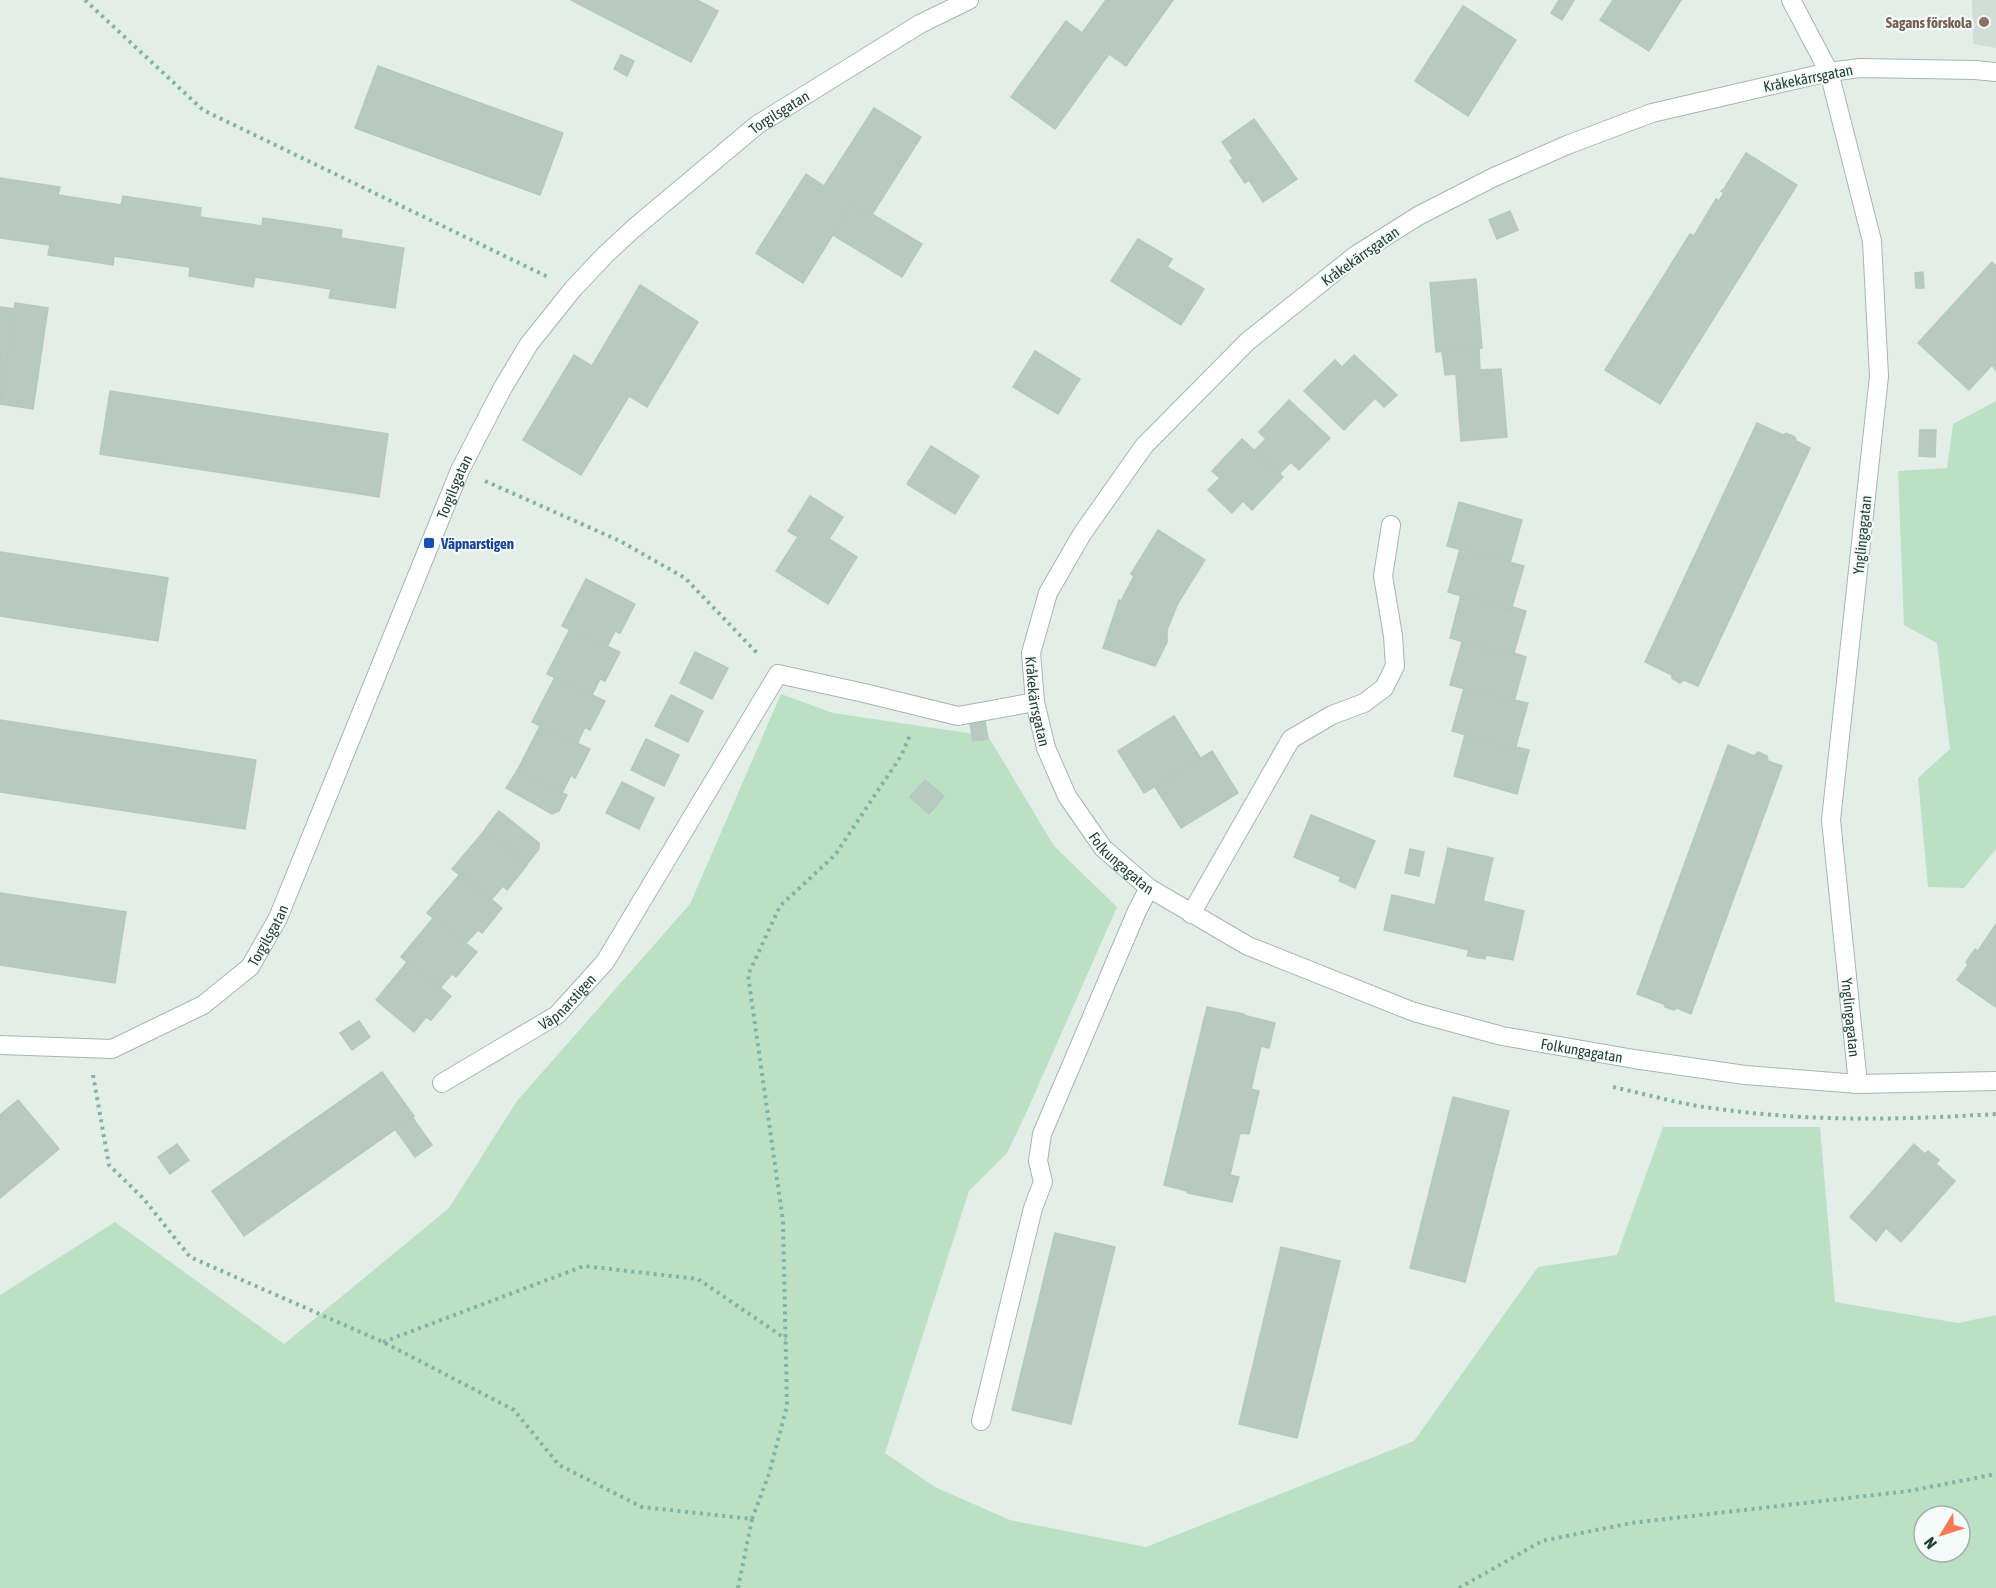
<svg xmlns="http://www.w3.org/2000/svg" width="1996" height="1588" viewBox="0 0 1996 1588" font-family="'Asap Condensed',sans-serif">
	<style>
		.built { fill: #d1ded7 }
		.green { fill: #bbe0c4; fill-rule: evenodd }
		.building { fill: #b8c9c1; stroke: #b5c8bf; stroke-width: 1.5 }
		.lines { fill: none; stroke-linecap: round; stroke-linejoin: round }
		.lane-casing { stroke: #a5b6b0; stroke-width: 20 }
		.street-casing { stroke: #a5b6b0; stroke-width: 20 }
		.path { stroke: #82b3a2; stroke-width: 4; stroke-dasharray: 3 4.5; stroke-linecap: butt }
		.lane { stroke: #fff; stroke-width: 18 }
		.street { stroke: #fff; stroke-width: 18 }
		.education-dot { fill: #8d6e63; stroke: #f4faf7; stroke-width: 2 }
		.transit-dot { fill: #1a4fb4; stroke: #f4faf7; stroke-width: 2 }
		.labels { text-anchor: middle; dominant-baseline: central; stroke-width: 4.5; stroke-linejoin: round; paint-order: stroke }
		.education-label { font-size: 15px; font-weight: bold; fill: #785e54; stroke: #f4faf7; text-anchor: end }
		.street-label { font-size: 15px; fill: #214037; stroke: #f4faf7 }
		.transit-label { font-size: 15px; font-weight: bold; fill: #164399; stroke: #f4faf7; text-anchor: start }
	</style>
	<rect width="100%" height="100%" fill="#e3eee9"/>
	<polygon class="built" points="1972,0 1996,0 1996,48 1973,44"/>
	<g class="green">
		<polygon points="1996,401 1996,849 1964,888 1928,887 1918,778 1950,749 1937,643 1904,625 1898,471 1947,468 1953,424"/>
		<path d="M781,694L833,713L988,736L1054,846L1117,907L1028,1109L1007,1153L969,1191L885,1453L935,1487L1010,1520L1146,1547L1414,1441L1538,1267L1617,1255L1663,1127H1820L1835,1302L1958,1323L1996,1315V1588H0V1295L115,1222L284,1344L449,1208L517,1101L690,904ZM1924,1516H1960V1552H1924Z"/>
	</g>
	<g class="building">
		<polygon points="571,0 697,0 718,11 691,62"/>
		<polygon points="1106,0 1173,0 1126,66 1109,54 1055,129 1011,97 1066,21 1082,33"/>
		<polygon points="1559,0 1574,0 1562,20 1551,13"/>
		<polygon points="1613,0 1681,0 1649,51 1600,20"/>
		<polygon points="1463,6 1516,40 1468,116 1415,81"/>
		<polygon points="621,55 634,61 627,76 614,69"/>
		<polygon points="378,66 563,133 540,195 355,128"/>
		<polygon points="874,108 921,137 871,216 852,204 803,283 756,253 806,174 824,186"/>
		<polygon points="1254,119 1297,179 1263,202 1249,180 1245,183 1230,161 1233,158 1222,142"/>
		<polygon points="1746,153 1797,185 1660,404 1605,370 1690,234 1694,236 1716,199 1719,201 1724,193 1721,191 1724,189"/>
		<polygon points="0,178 60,187 58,195 121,205 123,196 201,208 200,217 262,226 263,218 342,230 341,238 404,248 395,308 329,298 331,289 255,277 253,287 189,276 190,267 114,256 113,265 48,255 50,245 0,238"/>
		<polygon points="852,204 871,216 872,214 922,244 902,277 833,235"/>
		<polygon points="1510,211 1518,230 1497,239 1489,220"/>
		<polygon points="1138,239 1172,259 1167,267 1204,289 1181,325 1111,281"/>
		<polygon points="1992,262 1996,266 1996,370 1992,365 1969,390 1918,343"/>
		<polygon points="1923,272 1924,288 1916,288 1915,273"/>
		<polygon points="1476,279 1482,348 1436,352 1430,283"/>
		<polygon points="640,285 698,322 647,407 629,396 581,475 523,440 574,355 592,366"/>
		<polygon points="15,303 48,308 33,409 0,404"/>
		<polygon points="0,307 15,309 0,403"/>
		<polygon points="1479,348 1480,370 1501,369 1507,437 1461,441 1456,374 1445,375 1442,351"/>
		<polygon points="1035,351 1080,379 1058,414 1013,387"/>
		<polygon points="1354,355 1397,395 1384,407 1375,398 1344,430 1304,391 1335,360 1342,367"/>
		<polygon points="110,391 388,434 379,497 100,454"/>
		<polygon points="1289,400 1330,438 1299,470 1291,462 1279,474 1254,451 1266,439 1259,432"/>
		<polygon points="1757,423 1783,435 1786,433 1795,437 1796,441 1810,448 1698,686 1684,680 1680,683 1672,678 1672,675 1645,662"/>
		<polygon points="1920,430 1936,430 1935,457 1919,456"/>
		<polygon points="1242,439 1283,477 1252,510 1243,501 1232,513 1208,490 1220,478 1212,471"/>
		<polygon points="931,446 979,476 955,514 907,484"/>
		<polygon points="810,496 843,517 829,539 857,557 828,604 776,571 798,537 788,531"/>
		<polygon points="1459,502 1522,520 1510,563 1447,546"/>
		<polygon points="1158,530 1205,560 1178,603 1167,630 1167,642 1155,666 1103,648 1119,600 1121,601 1134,576 1131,574"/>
		<polygon points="1460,549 1524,566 1511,610 1448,592"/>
		<polygon points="0,552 168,578 158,641 0,616"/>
		<polygon points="586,579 635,604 620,633 615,631 607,647 562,626"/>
		<polygon points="1461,595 1511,610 1512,607 1526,611 1513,656 1450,638"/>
		<polygon points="570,629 620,652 605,681 600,679 592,695 547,674"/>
		<polygon points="1462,642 1513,656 1514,653 1526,657 1514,702 1450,685"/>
		<polygon points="695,652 728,668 712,699 680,683"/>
		<polygon points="555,677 605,701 590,730 585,727 577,744 532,722"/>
		<polygon points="1464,688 1514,702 1514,700 1528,703 1515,749 1452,731"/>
		<polygon points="671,695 703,711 688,742 655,726"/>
		<polygon points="1174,716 1201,759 1144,793 1118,751"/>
		<polygon points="0,720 256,760 245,829 0,792"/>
		<polygon points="985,721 988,739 973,741 970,723"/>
		<polygon points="540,726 590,749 575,778 571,775 562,793 517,771"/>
		<polygon points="1465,735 1515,749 1516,747 1529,750 1517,794 1454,776"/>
		<polygon points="646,739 679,755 664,786 631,770"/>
		<polygon points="1728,745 1754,756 1758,752 1767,756 1768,761 1782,766 1691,1014 1677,1008 1674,1010 1665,1007 1664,1004 1637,994"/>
		<polygon points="1212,751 1238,793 1181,828 1155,787"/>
		<polygon points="517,771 567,795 559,811 552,814 506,788"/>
		<polygon points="925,780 944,796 929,814 910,797"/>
		<polygon points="622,782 654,798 639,829 606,813"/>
		<polygon points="499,811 539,843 539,849 527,864 485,829"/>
		<polygon points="1311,815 1375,841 1355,888 1339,881 1341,877 1294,857"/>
		<polygon points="485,830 527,865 507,890 503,886 491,900 452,869"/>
		<polygon points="1448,848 1493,858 1483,901 1524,911 1513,960 1486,955 1485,959 1467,956 1469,950 1384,930 1392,895 1435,905"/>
		<polygon points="1410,849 1424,852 1419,876 1405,873"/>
		<polygon points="460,874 502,908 482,933 478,930 465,944 427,913"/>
		<polygon points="0,893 126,912 115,983 0,965"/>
		<polygon points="434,917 477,952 456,977 452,974 440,988 401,957"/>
		<polygon points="1996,924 1996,1007 1957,980 1968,965 1966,962 1975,949 1978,951"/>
		<polygon points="408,961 451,996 431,1020 426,1017 414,1032 376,1000"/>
		<polygon points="1207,1007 1244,1014 1243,1015 1275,1023 1269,1048 1261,1046 1251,1089 1259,1091 1249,1134 1240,1133 1230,1175 1239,1177 1232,1202 1187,1193 1187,1191 1164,1185"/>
		<polygon points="359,1021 370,1037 352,1050 340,1033"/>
		<polygon points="382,1072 414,1116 244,1236 212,1191"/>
		<polygon points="1453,1097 1509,1111 1465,1282 1410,1268"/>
		<polygon points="18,1100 59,1149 0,1198 0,1115"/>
		<polygon points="412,1117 432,1145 415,1157 395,1129"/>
		<polygon points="177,1144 189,1160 170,1174 158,1157"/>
		<polygon points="1914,1144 1925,1154 1928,1151 1939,1160 1936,1164 1955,1181 1901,1242 1886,1228 1876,1241 1850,1217"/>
		<polygon points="1055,1233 1115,1247 1071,1424 1012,1410"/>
		<polygon points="1281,1247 1340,1261 1297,1438 1239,1424"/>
	</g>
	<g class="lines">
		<g class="lane-casing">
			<g id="lane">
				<polyline points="1191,914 1291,739 1332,715 1364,703 1384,688 1395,666 1393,636 1383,576 1391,525"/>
				<polyline points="981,1421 1033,1208 1043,1182 1038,1161 1042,1134 1137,911 1149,888"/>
			</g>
		</g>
		<g class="street-casing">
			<g id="street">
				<path id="s1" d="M1791,0L1829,72L1872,241L1879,376L1831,820L1858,1084"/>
				<path id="s2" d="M1996,72L1975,70L1860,68L1829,72L1652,113L1567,145L1492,178L1418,216L1356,255L1248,341L1144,446L1082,534L1048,593L1031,653L1035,702L1046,748L1067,796L1103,848L1149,888L1248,946L1414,1012L1502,1036L1634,1059L1745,1075L1858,1084L1996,1081"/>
				<path id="s3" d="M0,1045L112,1049L203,1005L250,967L278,918L460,470L502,389L529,344L573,289L605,255L633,229L757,125L920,24L969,0"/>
				<path id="s4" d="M442,1083L557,1015L605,962L778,674L864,693L958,716L1035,702"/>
			</g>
		</g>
		<g class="path">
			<polyline points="85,0 203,110 548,277"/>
			<polyline points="485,481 620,541 685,578 759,655"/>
			<polyline points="93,1075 109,1165 143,1198 190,1257 383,1342 514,1410 559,1465 642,1507 752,1519 738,1588"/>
			<path d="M1613,1087C1646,1094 1679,1104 1712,1108C1807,1122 1900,1120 1996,1114"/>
			<polyline points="383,1342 584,1266 698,1279 786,1339"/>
			<polyline points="752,1519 769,1474 787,1406 783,1221 748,975 780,906 835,855 901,756 911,733"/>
			<polyline points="1459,1588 1542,1541 1631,1523 1909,1491 1996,1474"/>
		</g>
		<use href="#lane" class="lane"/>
		<use href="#street" class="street"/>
	</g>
	<circle class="education-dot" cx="1984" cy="22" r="6"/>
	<rect class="transit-dot" x="423" y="537" width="12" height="12" rx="3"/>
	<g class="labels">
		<g class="education-label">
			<text x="1972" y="22">Sagans förskola</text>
		</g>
		<g class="street-label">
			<text transform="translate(1808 78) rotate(-11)">Kråkekärrsgatan</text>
			<text stroke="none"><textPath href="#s3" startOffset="1300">Torgilsgatan</textPath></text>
			<text transform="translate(1360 256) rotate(-35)">Kråkekärrsgatan</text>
			<text stroke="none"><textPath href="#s3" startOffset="796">Torgilsgatan</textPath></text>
			<text transform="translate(1862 535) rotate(-84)">Ynglingagatan</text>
			<text stroke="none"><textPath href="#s2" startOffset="1251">Kråkekärrsgatan</textPath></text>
			<text stroke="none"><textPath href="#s2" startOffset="1438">Folkungagatan</textPath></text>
			<text stroke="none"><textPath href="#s3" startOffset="310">Torgilsgatan</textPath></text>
			<text stroke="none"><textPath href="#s4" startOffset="150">Väpnarstigen</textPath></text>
			<text stroke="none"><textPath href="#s1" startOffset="1036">Ynglingagatan</textPath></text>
			<text stroke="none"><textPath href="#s2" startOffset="1941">Folkungagatan</textPath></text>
		</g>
		<g class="transit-label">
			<text x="441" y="543">Väpnarstigen</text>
		</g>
	</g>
	<g transform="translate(1942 1534) rotate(232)"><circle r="28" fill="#f4faf7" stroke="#a0b0aa" stroke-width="1.5"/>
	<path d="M0-4.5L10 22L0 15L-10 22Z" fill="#f97955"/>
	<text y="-9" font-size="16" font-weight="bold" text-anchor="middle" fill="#214037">N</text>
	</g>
</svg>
